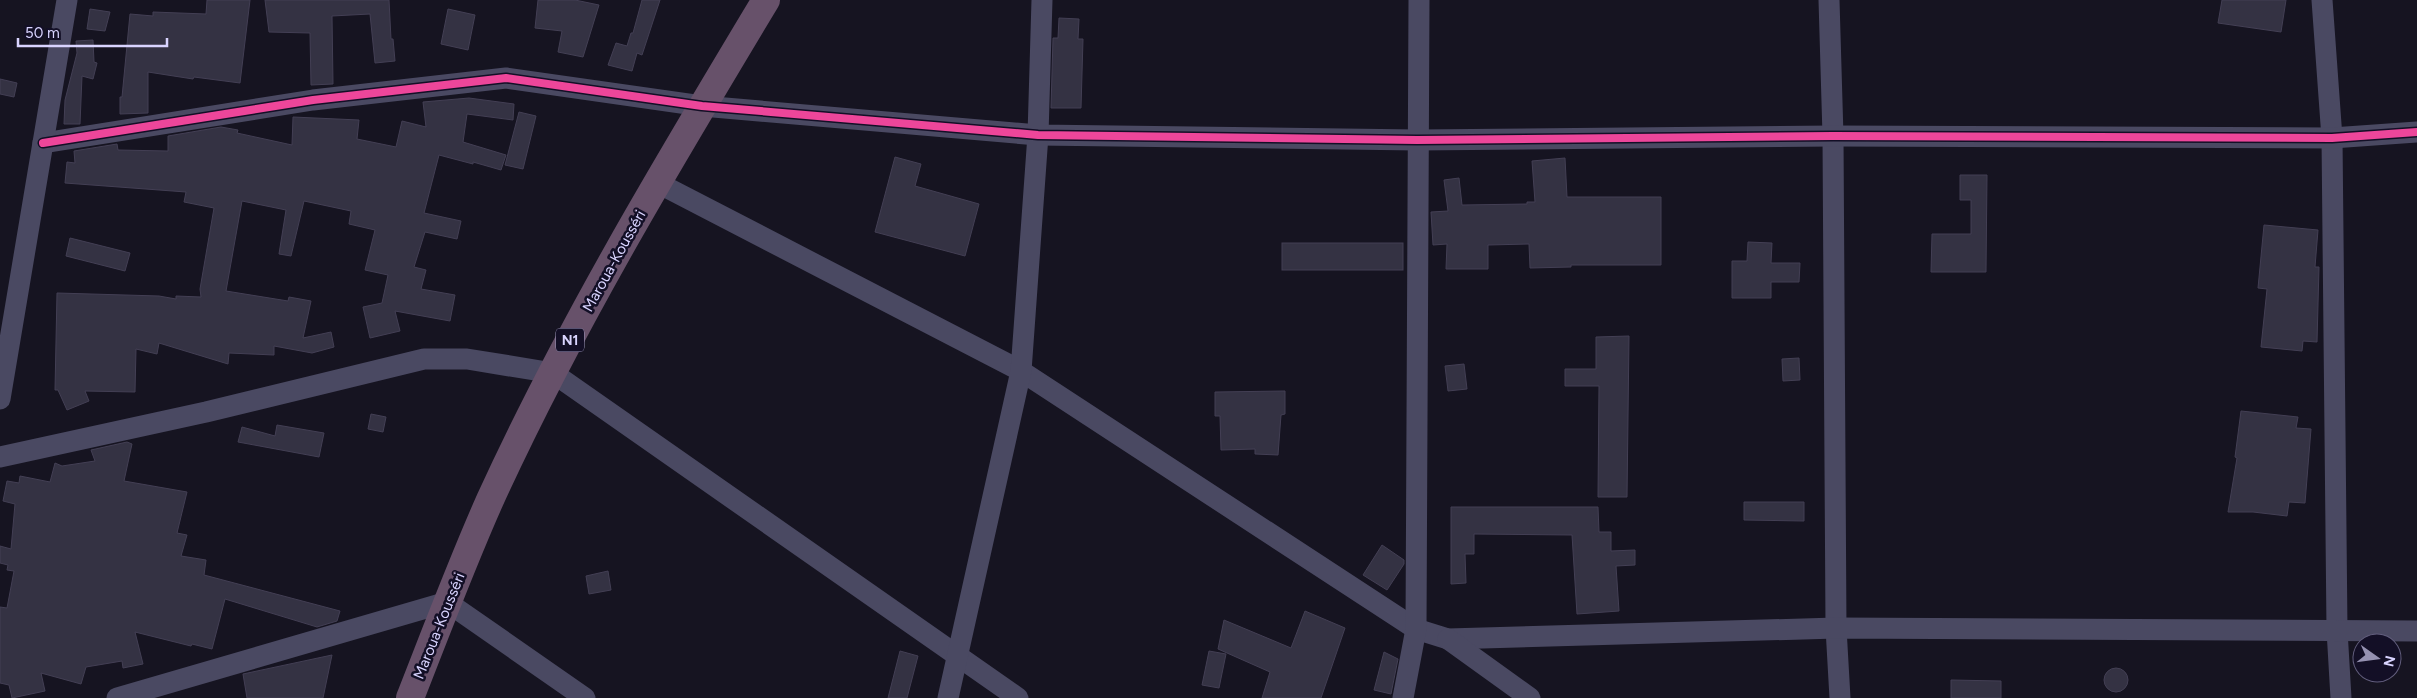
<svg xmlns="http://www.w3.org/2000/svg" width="2417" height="698" viewBox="0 0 2417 698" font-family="Figtree,sans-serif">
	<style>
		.building { fill: #343243; stroke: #433f54 }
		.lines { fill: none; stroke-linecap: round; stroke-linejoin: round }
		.street { stroke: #4a4962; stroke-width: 21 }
		.highway { stroke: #67516a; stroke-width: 28 }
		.cycleway-casing { stroke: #130f26; stroke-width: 11 }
		.cycleway { stroke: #ed469a; stroke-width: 8 }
		.labels { text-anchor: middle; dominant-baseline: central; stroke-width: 5; stroke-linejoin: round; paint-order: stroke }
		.shield { fill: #130f26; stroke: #9e99be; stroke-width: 1 }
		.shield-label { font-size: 14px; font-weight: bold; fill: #d9d4ff }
		.street-label { font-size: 15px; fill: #d9d4ff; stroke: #130f26 }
	</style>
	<rect width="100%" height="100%" fill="#161421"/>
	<g class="building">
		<polygon points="207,0 250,0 240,83 194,77 193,79 148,72 148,113 120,114 120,97 122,97 130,14 153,16 153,12 206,14"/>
		<polygon points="265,0 389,0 391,39 393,39 395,61 375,63 370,14 332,16 333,84 311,85 310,33 269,32"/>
		<polygon points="538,0 575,0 599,5 583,57 558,52 562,31 535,28"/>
		<polygon points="642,0 660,0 642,55 637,53 632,71 608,65 616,43 627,46 631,33 633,33"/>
		<polygon points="2222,0 2286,0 2281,32 2218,23"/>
		<polygon points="90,9 110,12 105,31 87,29"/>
		<polygon points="448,9 475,15 468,50 441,44"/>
		<polygon points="1059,18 1079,19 1078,39 1083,39 1081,108 1051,108 1053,38 1058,38"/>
		<polygon points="93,40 94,62 97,63 93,79 82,76 80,124 64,124 65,100 77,53 76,41"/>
		<polygon points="0,79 17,83 14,97 0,94"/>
		<polygon points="469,98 514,104 513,120 467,114 463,142 506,155 501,170 473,162 473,164 439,155 424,213 461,221 457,239 425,232 414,267 426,270 421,289 455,295 450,321 395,311 400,331 370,338 363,307 382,303 388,275 365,270 375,230 349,224 351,211 304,201 291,256 279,254 286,210 242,201 226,291 288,301 289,297 311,301 303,338 331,332 334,347 312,353 274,346 274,355 229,353 228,364 159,343 157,354 136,349 135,392 85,391 89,401 67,410 58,390 55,390 57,293 159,296 176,299 176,296 201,297 200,289 214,208 184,202 186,192 65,183 67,162 75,163 74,151 117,144 118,150 168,151 168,136 221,127 238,130 237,133 292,145 293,117 359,120 357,139 396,147 402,121 426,127 423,102"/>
		<polygon points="519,112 536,116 523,169 505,165"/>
		<polygon points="895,157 921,164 915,186 979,204 965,256 875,232"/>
		<polygon points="1565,158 1567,197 1661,197 1661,265 1571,265 1571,267 1530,268 1529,244 1488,245 1488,269 1446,269 1447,244 1433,245 1431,212 1448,211 1444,180 1459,178 1462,205 1527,204 1527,202 1535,202 1532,161"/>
		<polygon points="1960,175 1987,175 1986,272 1931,272 1932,234 1971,234 1971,200 1960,200"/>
		<polygon points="2264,225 2318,230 2315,267 2319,267 2317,342 2303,341 2302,351 2261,347 2267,289 2258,288"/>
		<polygon points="70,238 130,253 125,271 66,256"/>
		<polygon points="1748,242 1772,243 1771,263 1800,263 1799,282 1771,282 1771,298 1732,298 1732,261 1747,261"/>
		<rect x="1282" y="243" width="121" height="27"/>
		<polygon points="1629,336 1627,497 1598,497 1599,386 1565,386 1565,369 1596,369 1596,337"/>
		<polygon points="1799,358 1800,380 1783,381 1782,359"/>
		<polygon points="1464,364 1467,389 1448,391 1445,366"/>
		<polygon points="1285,391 1285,414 1281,415 1278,455 1255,454 1255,449 1221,450 1220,416 1215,416 1215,392"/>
		<polygon points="2241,411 2298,417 2296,428 2311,429 2305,503 2289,502 2287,516 2253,512 2228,512 2237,458 2235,457"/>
		<polygon points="371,414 386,417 383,432 368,429"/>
		<polygon points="277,425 324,433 319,457 238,442 242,427 275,436"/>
		<polygon points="127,442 132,444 124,481 187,492 177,533 187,535 181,556 206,560 204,575 340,611 337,621 317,627 225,599 212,649 192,644 191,646 135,632 143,664 123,668 122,661 86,667 81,684 41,673 45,691 12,698 9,685 0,683 0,607 7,608 14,571 7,570 8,565 0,563 0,546 11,549 15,504 3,501 7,481 19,483 20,476 50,482 55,463 62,466 95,461 91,450"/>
		<polygon points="1744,502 1804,502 1804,521 1744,520"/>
		<polygon points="1451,507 1598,507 1599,532 1611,532 1611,551 1635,550 1635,565 1616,566 1619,611 1577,614 1572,535 1474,534 1474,554 1465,554 1466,583 1451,584"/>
		<polygon points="1382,545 1404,560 1404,564 1387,590 1363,575"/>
		<polygon points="608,571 611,590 589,594 586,576"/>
		<polygon points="1305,611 1345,628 1321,698 1262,698 1270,672 1218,649 1224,620 1291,648"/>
		<polygon points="900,651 918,656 907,698 888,698"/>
		<polygon points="1209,651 1226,654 1219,688 1202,685"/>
		<polygon points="1384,652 1398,659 1391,694 1374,690"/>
		<polygon points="332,655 323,698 247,698 243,674"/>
		<circle cx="2116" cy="680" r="12"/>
		<polygon points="1951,680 2001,681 2001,698 1951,698"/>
	</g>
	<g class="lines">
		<g class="street">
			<polyline points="1829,0 1833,136 1836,628 1840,698"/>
			<polyline points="2322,0 2332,138 2337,630 2341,698"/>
			<polyline points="43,143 313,100 506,78 702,106 1038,135 1417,140 1833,136 2332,138 2417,132"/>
			<polyline points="656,182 1021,371 1416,629 1448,639 1836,628 2417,631"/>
			<polyline points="0,399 67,0"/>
			<polyline points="0,457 206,412 424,359 467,359 553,373 1018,698"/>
			<polyline points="1448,639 1530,698"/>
			<polyline points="117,698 447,602 585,698"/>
			<polyline points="948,698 1021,371 1038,135 1042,0"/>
			<polyline points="1403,698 1416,629 1419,0"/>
		</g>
		<path class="highway" d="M410,698C436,632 461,565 490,500C569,327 668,163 766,0"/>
		<g class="cycleway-casing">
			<polyline id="cycleway" points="43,143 313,100 506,78 702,106 1038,135 1417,140 1833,136 2332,138 2417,132"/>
		</g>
		<use href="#cycleway" class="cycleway"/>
	</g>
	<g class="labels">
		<rect class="shield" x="556" y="328.5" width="28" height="23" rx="4"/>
		<g class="shield-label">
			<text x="570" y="340">N1</text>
		</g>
		<g class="street-label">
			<text transform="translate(614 261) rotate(-61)">Maroua-Kousséri</text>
			<text transform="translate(439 626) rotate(-68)">Maroua-Kousséri</text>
		</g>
	</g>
	<g transform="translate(2377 658) rotate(104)"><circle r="24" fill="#130f26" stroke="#625e7d"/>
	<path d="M0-4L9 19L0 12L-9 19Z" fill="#9591b1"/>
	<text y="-8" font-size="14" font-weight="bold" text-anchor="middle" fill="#d9d4ff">N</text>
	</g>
	<path d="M18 38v8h149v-8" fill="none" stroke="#d9d4ff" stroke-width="2.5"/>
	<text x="25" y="38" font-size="15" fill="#d9d4ff" stroke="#130f26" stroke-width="4" paint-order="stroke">50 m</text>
</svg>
